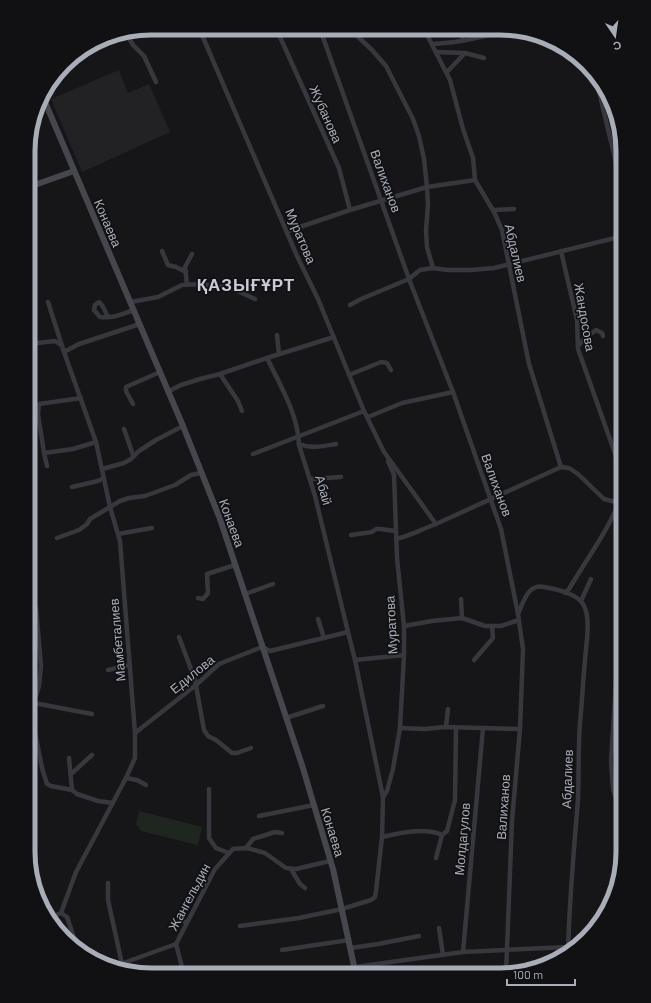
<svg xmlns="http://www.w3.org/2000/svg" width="651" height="1003" viewBox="0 0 651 1003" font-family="Barlow,sans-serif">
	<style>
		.built { fill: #222225 }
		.green { fill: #1e261f }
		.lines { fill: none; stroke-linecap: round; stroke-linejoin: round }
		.minor { stroke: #37383d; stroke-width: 4.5 }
		.secondary { stroke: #45474d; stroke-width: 6 }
		.labels { text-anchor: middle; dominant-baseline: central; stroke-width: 3.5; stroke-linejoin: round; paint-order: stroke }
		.street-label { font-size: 13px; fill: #a8adb8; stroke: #111113 }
		.district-label { font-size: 17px; font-weight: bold; letter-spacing: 1px; fill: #c9ccd4; stroke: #111113 }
		.rim { fill: none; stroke: #a8adb8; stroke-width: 5 }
	</style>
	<rect width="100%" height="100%" fill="#161618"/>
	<polygon class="built" points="119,70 128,93 149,84 170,132 82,172 51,99"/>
	<polygon class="green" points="139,811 202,827 198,845 141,831 136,824"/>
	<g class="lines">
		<g class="minor">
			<polyline points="199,28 297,256 318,299 364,411 384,452 436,524"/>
			<polyline points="276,28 339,168 350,210"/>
			<polyline points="320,29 409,279 453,392 501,529 518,614 523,649 520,729 512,821 506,974"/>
			<polyline points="350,29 372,50 386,66 413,119 419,136 424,159 427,187 428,205 426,230 427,247 433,268"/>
			<polyline points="424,29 450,80 463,129 473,158 475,180 494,212 502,230 529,364 561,467"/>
			<polyline points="461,29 463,41"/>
			<polyline points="126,33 133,45 144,56 156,82"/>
			<path d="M432,44C461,43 488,35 516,29"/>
			<polyline points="436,52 465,53"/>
			<polyline points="447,72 465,53 484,58"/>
			<polyline points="597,83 623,192"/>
			<polyline points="37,110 47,106"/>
			<polyline points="493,210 514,209"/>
			<polyline points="288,231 350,210 427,187 475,180"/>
			<polyline points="162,251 168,265 176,267 186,272"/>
			<polyline points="561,251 577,320 578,349 623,476"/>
			<polyline points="187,285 185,267 192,254"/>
			<polyline points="48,302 64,352 96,442 110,507 120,541 135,733 135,758 126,778 76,872 61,913 51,917"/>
			<polyline points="131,302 158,297 182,285 202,284 233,289 255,299"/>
			<polyline points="350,305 361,299 409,279 420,270 432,268 448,270 471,270 494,268 623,236"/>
			<path d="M108,317C105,312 104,306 99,302L95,305L94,310L100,317C116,318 119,315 134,310"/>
			<polyline points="277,335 279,354"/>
			<polyline points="34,343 35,361 33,373 35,381"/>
			<polyline points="29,344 55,341 61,345"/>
			<polyline points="578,346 585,338 596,330 602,333 603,336"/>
			<polyline points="64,352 79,344 140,324"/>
			<polyline points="220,374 238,401 242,411"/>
			<polyline points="349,375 381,362 387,363 391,370"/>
			<polyline points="169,391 181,385 200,379 220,374 267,358 334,337"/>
			<polyline points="81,398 39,404 38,414 44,453 73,449 96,442"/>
			<polyline points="133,404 126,391 126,387 160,372"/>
			<polyline points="368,417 402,403 453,392"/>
			<polyline points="124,429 133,455"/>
			<path d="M299,444C311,449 324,446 336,444"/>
			<polyline points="44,453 47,466"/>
			<polyline points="253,454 364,411"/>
			<polyline points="102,469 124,463 131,459 139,451 156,440 183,426"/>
			<polyline points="310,479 341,477"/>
			<polyline points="72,487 98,481 104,478"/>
			<polyline points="118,534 152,528"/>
			<polyline points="351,535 372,532 376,529 380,529 396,531"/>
			<polyline points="57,538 79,530 87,524 90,519 120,501 129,498 145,496 175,485 191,475 201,473"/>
			<path d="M396,539C410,536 422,529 436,524L561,467L569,468L578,474L604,499L623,504"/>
			<path d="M565,593L569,589C588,557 611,527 623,492"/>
			<polyline points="245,594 273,584"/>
			<polyline points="198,598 203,599 208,593 207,574 235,565"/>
			<polyline points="461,599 462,618"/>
			<polyline points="581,601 591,579"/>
			<polyline points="36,608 41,666 39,686 32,708 33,722 42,768 47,784 51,786 72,790 77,794 98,801 113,803"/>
			<path d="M518,614C523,603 528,583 544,587C556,589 579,594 584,606C591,619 586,645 585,660C583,681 582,702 580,723C578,749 579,774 578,799C574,850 569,902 568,953"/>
			<polyline points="318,619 324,638"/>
			<polyline points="404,626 432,621 462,618 485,626 501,626 519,620"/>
			<polyline points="179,637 195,680 204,730 208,736 216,740 232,753 237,753 251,748"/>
			<polyline points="355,660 404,655"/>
			<polyline points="474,660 493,638 492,626"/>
			<polyline points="108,670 130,665"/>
			<polyline points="34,703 92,714"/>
			<polyline points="286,718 323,706"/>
			<polyline points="446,727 448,709"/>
			<polyline points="400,728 425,729 444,727 520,729"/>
			<polyline points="135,733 196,685 219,664 262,647 270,651 348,632"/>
			<polyline points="69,758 72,790"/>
			<polyline points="71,774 92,755"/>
			<polyline points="126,778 137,780 146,785"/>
			<polyline points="209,789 209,838 216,848 229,853"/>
			<polyline points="383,797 387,791 393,769 400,728 404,655 404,626 397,558 394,475 388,461"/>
			<polyline points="259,816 314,805"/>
			<path d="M382,837C399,833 425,827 442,835L447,831L455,800L456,728"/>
			<polyline points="246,848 253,839 275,832 282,833"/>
			<polyline points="436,858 442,835"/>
			<polyline points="291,869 300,884 305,888"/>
			<polyline points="618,873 620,811 613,789 611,761 620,621 623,611"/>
			<polyline points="108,883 108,900 122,964"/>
			<polyline points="61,913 67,917 74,938"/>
			<polyline points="173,920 187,922"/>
			<path d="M240,926L299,918L342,909L371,900L375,897L376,891L382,837L383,797L355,660L348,632L315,496L299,445C298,414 280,385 267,358"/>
			<polyline points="439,928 443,955"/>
			<polyline points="176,944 182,967 186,974"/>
			<polyline points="351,948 378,944 419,936"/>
			<polyline points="282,950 349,940"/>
			<polyline points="463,952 483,728"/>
			<polyline points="115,966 176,944 215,869 233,849 247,848 265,853 286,868 296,869 330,861"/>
			<polyline points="355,967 463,952 568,947"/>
		</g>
		<g class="secondary">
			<polyline points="42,95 183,426 220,519 302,765 333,869 356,975"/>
			<polyline points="29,187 74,171"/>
		</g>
	</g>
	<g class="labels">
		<g class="street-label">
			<text transform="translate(326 114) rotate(66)">Жубанова</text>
			<text transform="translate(386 181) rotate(70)">Валиханов</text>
			<text transform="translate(108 223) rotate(67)">Конаева</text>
			<text transform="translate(301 236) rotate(67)">Муратова</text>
			<text transform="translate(516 253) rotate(77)">Абдалиев</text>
			<text transform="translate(585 317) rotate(80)">Жандосова</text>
			<text transform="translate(497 485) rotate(70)">Валиханов</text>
			<text transform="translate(324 490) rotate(74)">Абай</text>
			<text transform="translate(232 523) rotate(70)">Конаева</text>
			<text transform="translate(391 625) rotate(-93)">Муратова</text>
			<text transform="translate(117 640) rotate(-95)">Мамбеталиев</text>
			<text transform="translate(192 674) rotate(-39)">Едилова</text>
			<text transform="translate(567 779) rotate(-88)">Абдалиев</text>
			<text transform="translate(503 807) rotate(-86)">Валиханов</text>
			<text transform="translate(333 832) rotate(73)">Конаева</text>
			<text transform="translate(462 839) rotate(-85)">Молдагулов</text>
			<text transform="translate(189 897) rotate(-62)">Жангельдин</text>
		</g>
		<g class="district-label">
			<text x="246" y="284">ҚАЗЫҒҰРТ</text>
		</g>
	</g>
	<path d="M0 0H651V1003H0ZM151 35H500A116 116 0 0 1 616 151V852A116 116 0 0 1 500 968H151A116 116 0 0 1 35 852V151A116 116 0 0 1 151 35Z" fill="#111113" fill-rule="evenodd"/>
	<path class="rim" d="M151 35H500A116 116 0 0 1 616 151V852A116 116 0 0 1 500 968H151A116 116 0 0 1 35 852V151A116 116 0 0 1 151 35Z"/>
	<g transform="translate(615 36) rotate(167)" stroke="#111113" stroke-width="3" paint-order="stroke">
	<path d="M0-3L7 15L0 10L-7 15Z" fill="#a8adb8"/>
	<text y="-6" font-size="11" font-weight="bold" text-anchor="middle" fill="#a8adb8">С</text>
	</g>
	<path d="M507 979v6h68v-6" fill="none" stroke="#a8adb8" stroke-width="2"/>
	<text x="513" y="979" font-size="12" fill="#a8adb8" stroke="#111113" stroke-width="3" paint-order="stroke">100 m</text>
</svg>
